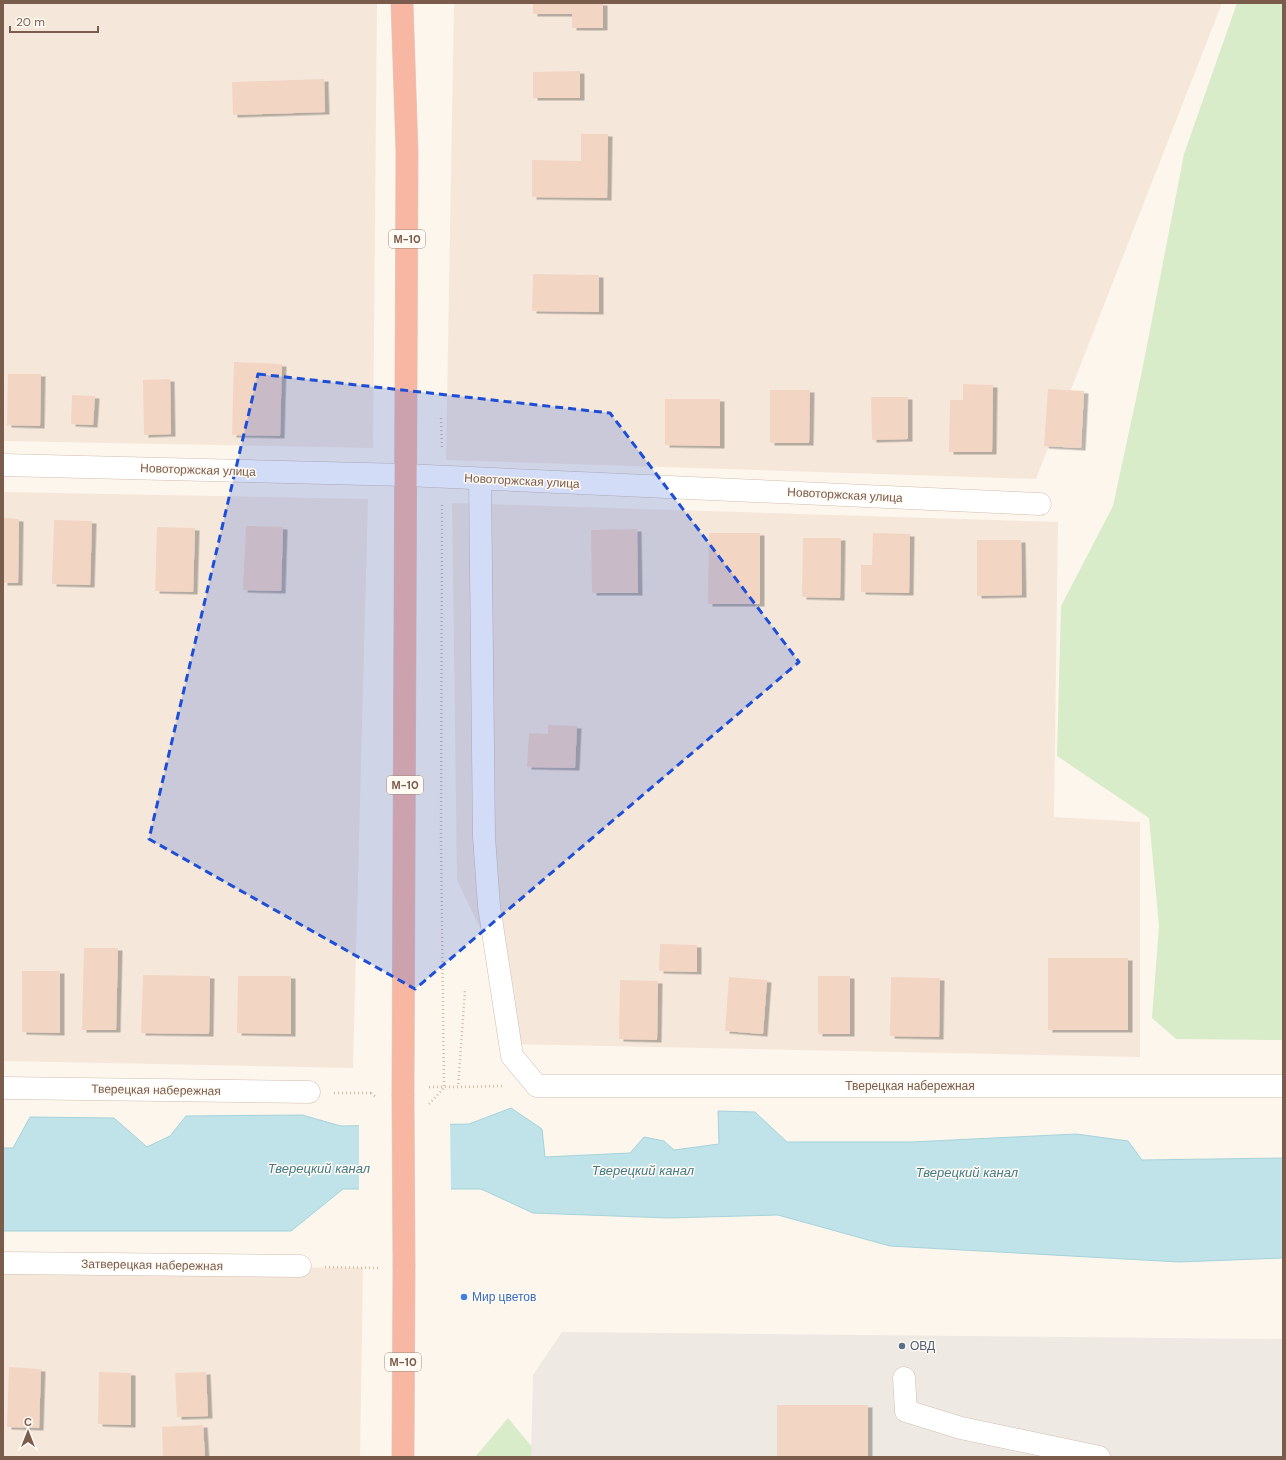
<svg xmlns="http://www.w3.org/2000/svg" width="1286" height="1460" viewBox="0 0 1286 1460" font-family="'DM Sans',sans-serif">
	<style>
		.residential { fill: #f5e8da }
		.industrial { fill: #efe9e4 }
		.green { fill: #d8ecc9 }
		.water { fill: #bfe3e8; stroke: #a5d3da }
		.pier { fill: #fdf6ec }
		.building { fill: #f3d5c3; filter: url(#shadow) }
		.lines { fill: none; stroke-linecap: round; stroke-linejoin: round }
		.minor-casing { stroke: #d1beb0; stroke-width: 23 }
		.highway-casing { stroke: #dad1cd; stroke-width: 23 }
		.path { stroke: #d9b8a5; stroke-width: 2.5; stroke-dasharray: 1 3; stroke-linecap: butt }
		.minor { stroke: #fff; stroke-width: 22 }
		.highway { stroke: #f7b7a3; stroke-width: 22 }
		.highway-bridge-casing { stroke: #dad1cd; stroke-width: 23; stroke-linecap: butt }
		.highway-bridge { stroke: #f7b7a3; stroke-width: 22 }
		.marked { fill: #1d4ed8; fill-opacity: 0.2; stroke: #1d4ed8; stroke-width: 3; stroke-dasharray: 8 5; stroke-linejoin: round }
		.shop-dot { fill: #3f7fe0; stroke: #fffaf3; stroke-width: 1.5 }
		.service-dot { fill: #5c6f8a; stroke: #fffaf3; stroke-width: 1.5 }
		.labels { text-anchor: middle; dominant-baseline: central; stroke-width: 3; stroke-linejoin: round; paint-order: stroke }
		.shield { fill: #fffaf3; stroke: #a28b7f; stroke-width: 1 }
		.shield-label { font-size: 11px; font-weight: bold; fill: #7a5c4d }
		.street-label { font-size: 12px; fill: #7a5c4d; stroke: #fffaf3 }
		.shop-label { font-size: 12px; fill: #366cbe; stroke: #fffaf3; text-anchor: start }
		.service-label { font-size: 12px; fill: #4e5e75; stroke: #fffaf3; text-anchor: start }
		.water-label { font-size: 13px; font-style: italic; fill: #437c86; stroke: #fffaf3 }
	</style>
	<defs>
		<filter id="shadow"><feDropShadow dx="4.5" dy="2.5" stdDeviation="0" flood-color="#0004"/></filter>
	</defs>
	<rect width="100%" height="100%" fill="#fdf6ec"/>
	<g class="residential">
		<polygon points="3,3 377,3 373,448 3,441"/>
		<polygon points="454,3 1222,3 1036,479 446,460"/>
		<polygon points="3,492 368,499 353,1068 3,1061"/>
		<polygon points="452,503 1058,522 1054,817 1140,822 1140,1057 504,1044 491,951 457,880"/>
		<polygon points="3,1264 363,1268 360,1457 3,1457"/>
	</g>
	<polygon class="industrial" points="562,1332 1283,1339 1283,1457 531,1457 533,1375"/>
	<g class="green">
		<polygon points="1237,3 1283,3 1283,1040 1176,1039 1152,1018 1159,926 1149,818 1057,756 1061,606 1113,506 1142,371 1184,154"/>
		<polygon points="508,1418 532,1447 531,1457 475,1457"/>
	</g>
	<polygon class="water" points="511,1108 542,1129 545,1157 630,1153 644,1137 664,1141 674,1150 719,1144 718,1111 755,1112 787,1142 911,1142 1076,1134 1128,1141 1142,1160 1283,1158 1283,1258 1179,1262 890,1246 778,1215 668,1218 533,1213 481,1189 343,1189 291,1231 3,1231 3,1148 13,1148 30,1117 114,1118 147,1147 170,1136 186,1116 302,1115 341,1126 469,1124"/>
	<polygon class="pier" points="450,1123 451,1191 359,1191 359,1124"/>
	<g class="building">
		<polygon points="533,3 603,3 603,28 572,28 572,14 533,14"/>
		<polygon points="580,71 580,98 533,98 533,72"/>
		<polygon points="324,79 325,112 233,115 232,82"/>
		<polygon points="581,134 608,134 607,198 532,197 532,160 581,161"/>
		<polygon points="533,274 599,275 599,312 532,311"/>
		<polygon points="234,362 282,364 280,436 232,435"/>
		<polygon points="8,374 41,374 40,426 7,425"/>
		<polygon points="170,379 171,434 144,435 143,380"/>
		<polygon points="963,384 993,385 992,452 949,452 950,400 963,400"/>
		<polygon points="1048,389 1084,391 1081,448 1044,446"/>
		<polygon points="770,390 810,390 809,443 770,443"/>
		<polygon points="72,395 95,396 93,425 71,424"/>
		<polygon points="871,397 908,397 908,439 872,440"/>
		<polygon points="665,399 720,399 720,446 665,445"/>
		<polygon points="3,518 19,519 18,583 3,583"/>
		<polygon points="54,520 92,521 90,585 52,584"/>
		<polygon points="246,526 283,527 281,591 243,590"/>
		<polygon points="157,527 195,528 193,592 155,591"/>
		<polygon points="637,529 638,593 592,593 591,530"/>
		<polygon points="709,533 760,533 760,604 708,604"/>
		<polygon points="873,533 910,534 909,593 861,592 861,565 872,565"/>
		<polygon points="803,538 841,538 840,598 802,597"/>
		<polygon points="977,540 1021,540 1022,595 977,596"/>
		<polygon points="548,725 577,726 575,768 527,767 529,733 548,734"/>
		<polygon points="660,944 697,945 697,972 659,971"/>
		<polygon points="84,948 118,948 116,1030 82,1030"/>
		<rect x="1048" y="958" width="80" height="72"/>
		<polygon points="22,971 60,971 60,1033 22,1032"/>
		<polygon points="143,975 210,976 209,1034 141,1033"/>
		<polygon points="238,976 291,976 291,1034 237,1033"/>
		<rect x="818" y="976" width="32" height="58"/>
		<polygon points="729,977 767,980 763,1034 725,1031"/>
		<polygon points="891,977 940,978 939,1037 890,1036"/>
		<polygon points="620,980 658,981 657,1040 619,1039"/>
		<polygon points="9,1367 41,1369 39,1428 7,1427"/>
		<polygon points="99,1372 131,1373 131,1425 98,1424"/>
		<polygon points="206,1372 208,1416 177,1417 175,1373"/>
		<rect x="777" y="1405" width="91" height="52"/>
		<polygon points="203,1425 205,1457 163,1457 162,1427"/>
	</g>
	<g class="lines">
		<g class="minor-casing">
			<g id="minor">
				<polyline points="3,465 406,475 1040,504"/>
				<polyline points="480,479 484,837 489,906 512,1056 537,1086 1283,1086"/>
				<polyline points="3,1088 309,1092"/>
				<polyline points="3,1263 300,1266"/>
				<polyline points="904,1378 906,1411 961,1428 1099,1457"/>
			</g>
		</g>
		<g class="highway-casing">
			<g id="highway">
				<polyline points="402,3 407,152 403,1094"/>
				<polyline points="403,1457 404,1267"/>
			</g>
		</g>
		<g class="path">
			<polyline points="441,418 442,450"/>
			<polyline points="429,1087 458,1087 465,991"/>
			<polyline points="457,1087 502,1086"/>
			<polyline points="334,1093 373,1093"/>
			<polyline points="371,1093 377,1098"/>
			<polyline points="429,1104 444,1088 441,841 442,503"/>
			<polyline points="325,1267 378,1268"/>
		</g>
		<use href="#minor" class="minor"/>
		<use href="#highway" class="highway"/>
		<g class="highway-bridge-casing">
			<polyline id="highway-bridge" points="403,1094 404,1267"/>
		</g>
		<use href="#highway-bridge" class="highway-bridge"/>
	</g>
	<path class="marked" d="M258,374L610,413L799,662L415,989L149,839Z"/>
	<circle class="shop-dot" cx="464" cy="1297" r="4"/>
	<circle class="service-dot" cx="902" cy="1346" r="4"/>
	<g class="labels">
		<g class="shield">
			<rect x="389" y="230" width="36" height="18" rx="3"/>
			<rect x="387" y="776" width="36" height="18" rx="3"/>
			<rect x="385" y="1353" width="36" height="18" rx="3"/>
		</g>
		<g class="shield-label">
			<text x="407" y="239">М-10</text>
			<text x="405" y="785">М-10</text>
			<text x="403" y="1362">М-10</text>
		</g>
		<g class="street-label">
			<text transform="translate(198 470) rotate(2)">Новоторжская улица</text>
			<text transform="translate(522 481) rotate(3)">Новоторжская улица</text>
			<text transform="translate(845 495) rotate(3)">Новоторжская улица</text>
			<text x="910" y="1086">Тверецкая набережная</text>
			<text transform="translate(156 1090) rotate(1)">Тверецкая набережная</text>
			<text transform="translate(152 1265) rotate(1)">Затверецкая набережная</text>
		</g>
		<g class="shop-label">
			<text x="472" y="1297">Мир цветов</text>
		</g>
		<g class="service-label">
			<text x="910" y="1346">ОВД</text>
		</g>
		<g class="water-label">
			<text x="319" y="1168">Тверецкий канал</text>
			<text x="643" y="1170">Тверецкий канал</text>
			<text x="967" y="1172">Тверецкий канал</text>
		</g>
	</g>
	<rect width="1286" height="1460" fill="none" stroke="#7a5c4d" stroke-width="8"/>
	<g transform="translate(28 1432)" stroke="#fffaf3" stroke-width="3" paint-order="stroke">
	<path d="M0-3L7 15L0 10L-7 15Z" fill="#7a5c4d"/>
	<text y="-6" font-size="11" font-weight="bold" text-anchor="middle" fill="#7a5c4d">С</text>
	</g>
	<path d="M10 26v6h88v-6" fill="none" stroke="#7a5c4d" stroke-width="2"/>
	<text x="16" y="26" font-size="12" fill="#7a5c4d" stroke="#fffaf3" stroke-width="3" paint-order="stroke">20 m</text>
</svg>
